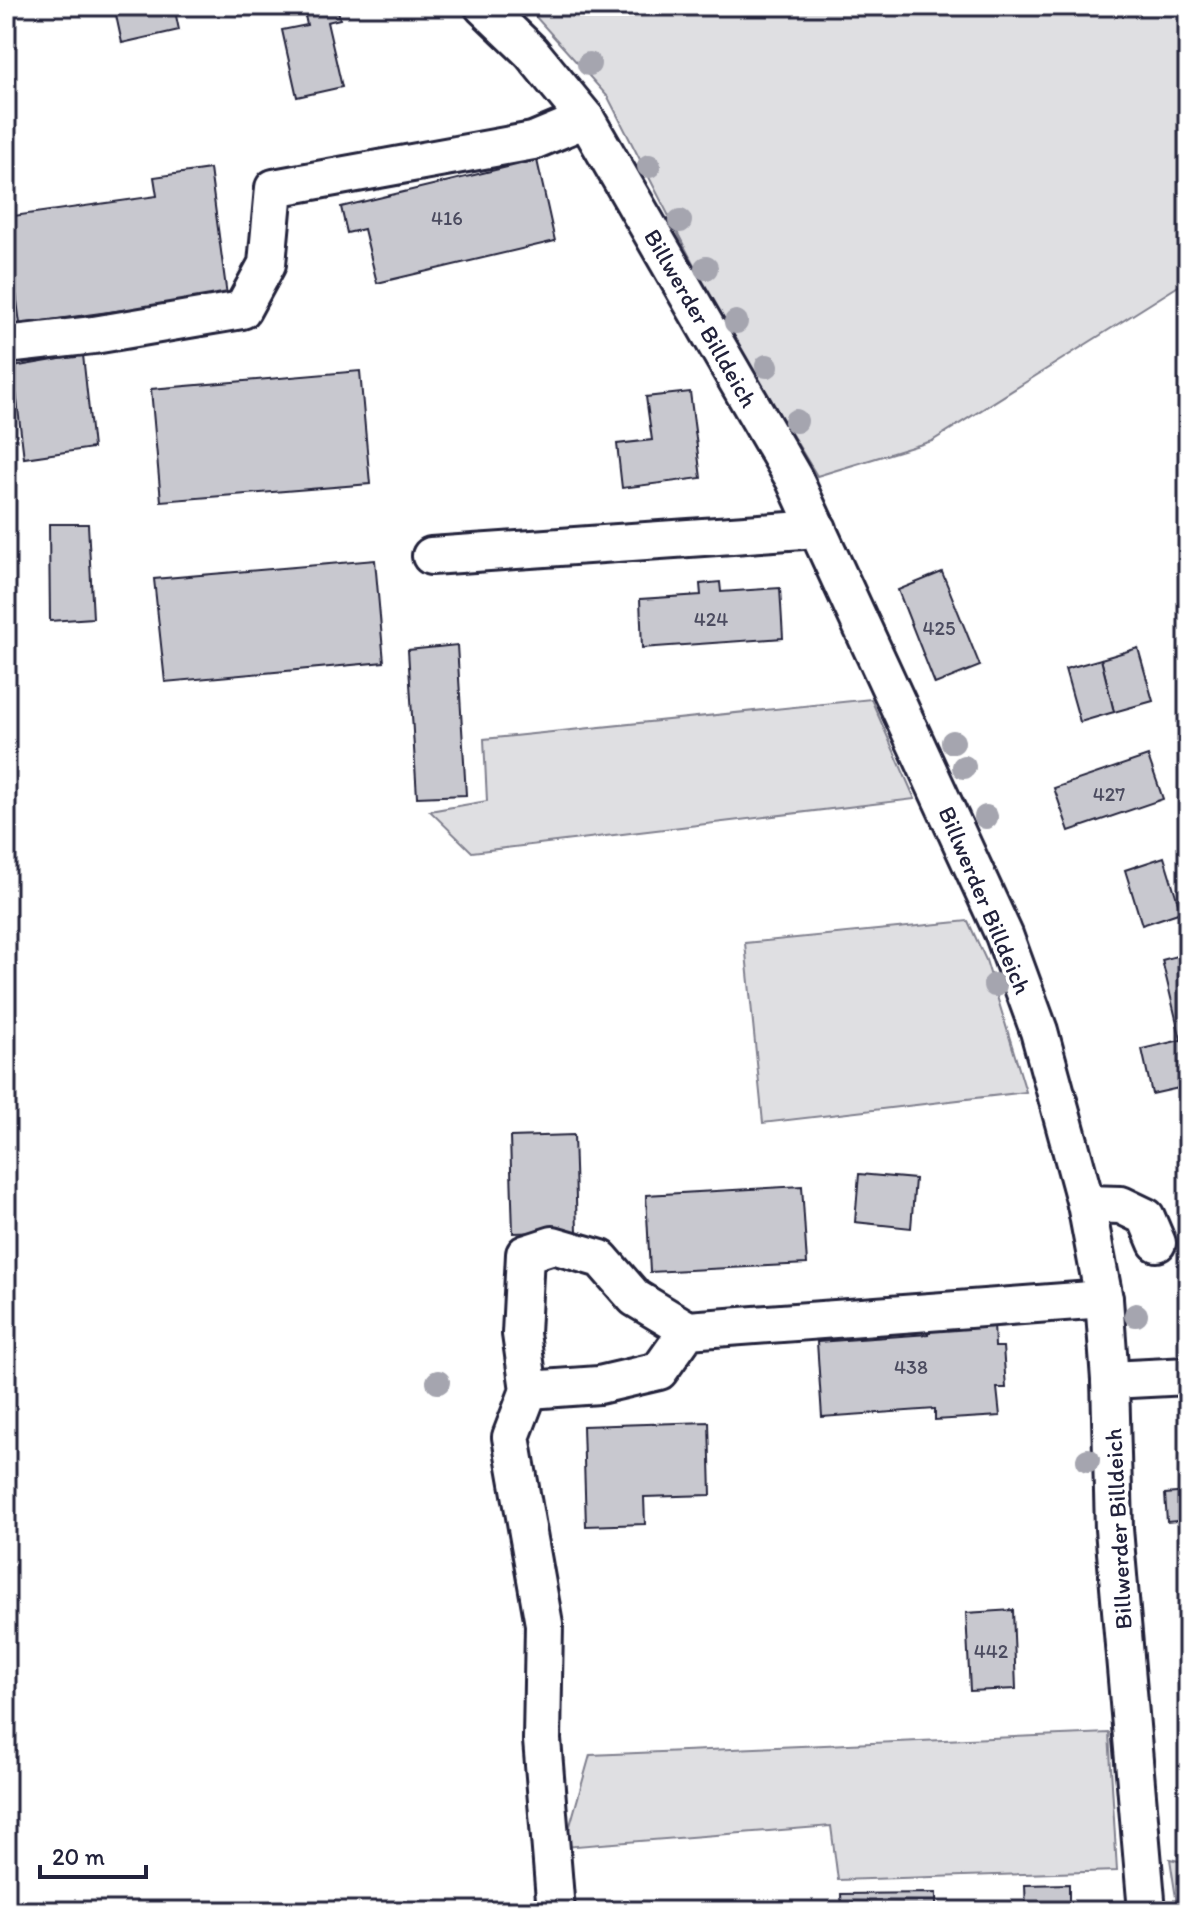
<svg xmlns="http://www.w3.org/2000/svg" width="1194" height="1917" viewBox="0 0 1194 1917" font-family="Itim,sans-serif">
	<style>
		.green { fill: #dfdfe2; stroke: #80808e; stroke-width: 2 }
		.building { fill: #c8c8cf; stroke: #22223b; stroke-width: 2 }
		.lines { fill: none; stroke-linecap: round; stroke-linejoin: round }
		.minor-casing { stroke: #22223b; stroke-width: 42 }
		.minor { stroke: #fff; stroke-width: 36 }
		.tree { fill: #a5a5af }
		.labels { text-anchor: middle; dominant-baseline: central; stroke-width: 7; stroke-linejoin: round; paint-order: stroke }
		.number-label { font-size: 20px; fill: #4c4c60 }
		.street-label { font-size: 24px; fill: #22223b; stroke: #fff }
	</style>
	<rect width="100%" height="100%" fill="#fff"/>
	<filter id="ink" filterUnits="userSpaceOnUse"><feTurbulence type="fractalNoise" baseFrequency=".0125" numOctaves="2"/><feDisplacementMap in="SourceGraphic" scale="16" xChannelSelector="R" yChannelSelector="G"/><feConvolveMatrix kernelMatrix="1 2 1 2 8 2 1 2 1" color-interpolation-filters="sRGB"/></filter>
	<g filter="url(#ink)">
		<g class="green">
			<polygon points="526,6 1188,6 1188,280 932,441 817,476 720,316 608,97"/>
			<polygon points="871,699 915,799 472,852 430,811 487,801 484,739"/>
			<polygon points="968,921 986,960 1026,1092 763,1123 745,943"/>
			<polygon points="1109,1733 1117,1871 838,1880 831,1826 564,1847 590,1755"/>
			<polygon points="1170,1859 1188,1863 1188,1911 1178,1911"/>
		</g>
		<g class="building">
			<polygon points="114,6 174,6 179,30 122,43"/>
			<polygon points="303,6 337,6 340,19 327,22 342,87 297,97 282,30 307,25"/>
			<polygon points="537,160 555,241 377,283 364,229 347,233 341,207"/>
			<polygon points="210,169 227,296 20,324 6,217 157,196 154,177"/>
			<polygon points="83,355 93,448 24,458 13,367"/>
			<polygon points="360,371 370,484 161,501 151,389"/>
			<polygon points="690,392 701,478 622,488 617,444 652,440 646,397"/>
			<polygon points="49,524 88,524 93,618 50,621"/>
			<polygon points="375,560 384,662 165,682 154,579"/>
			<polygon points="942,572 980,666 935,684 898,590"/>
			<polygon points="720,582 721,592 780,588 783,638 642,648 640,599 701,595 700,584"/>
			<polygon points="457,645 466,795 417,797 408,650"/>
			<polygon points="1138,648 1153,701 1114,712 1101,659"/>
			<polygon points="1101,659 1114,712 1080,722 1065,669"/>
			<polygon points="1148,756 1163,799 1069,831 1054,788"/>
			<polygon points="1164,857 1181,912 1142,925 1125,870"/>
			<polygon points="1188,953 1188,1086 1152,1094 1142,1049 1181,1040 1162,960"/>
			<polygon points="574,1135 577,1231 513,1233 510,1137"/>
			<polygon points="859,1174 915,1179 911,1228 855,1222"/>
			<polygon points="802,1186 807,1264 650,1272 646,1195"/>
			<polygon points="994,1322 995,1347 1003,1347 1006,1388 997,1388 1000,1416 935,1420 935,1409 822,1417 817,1342 928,1334 928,1326"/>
			<polygon points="709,1422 711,1495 644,1497 645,1524 586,1526 583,1426"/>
			<polygon points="1188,1492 1188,1520 1167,1522 1165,1494"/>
			<polygon points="1013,1610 1016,1689 970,1691 966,1613"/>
			<polygon points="1069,1884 1069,1911 1026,1911 1025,1885"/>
			<polygon points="936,1893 936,1911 842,1911 841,1894"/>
		</g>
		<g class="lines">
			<g class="minor-casing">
				<g id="minor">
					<polyline points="483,6 531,52 586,119 794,479 1004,935 1039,1031 1086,1204 1104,1299 1110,1380 1114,1529 1147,1911"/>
					<polyline points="6,345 94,335 242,310 267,264 274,188 533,141 586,119"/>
					<polyline points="431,556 818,529"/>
					<polyline points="1086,1204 1121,1205 1146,1217 1157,1243"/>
					<polyline points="688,1330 659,1371 599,1385 529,1390 521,1334 525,1254 553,1245 601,1259 635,1298 688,1330 1104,1299"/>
					<polyline points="1110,1380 1188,1376"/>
					<polyline points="529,1390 511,1437 544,1624 542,1740 556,1911"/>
				</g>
			</g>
			<use href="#minor" class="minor"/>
		</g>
		<g class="tree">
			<circle cx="589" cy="64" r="12"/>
			<circle cx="649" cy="166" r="12"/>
			<circle cx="680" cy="221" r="12"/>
			<circle cx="706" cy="268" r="12"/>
			<circle cx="736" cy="322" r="12"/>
			<circle cx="767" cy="366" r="12"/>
			<circle cx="796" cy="421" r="12"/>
			<circle cx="953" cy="742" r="12"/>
			<circle cx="964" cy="767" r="12"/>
			<circle cx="986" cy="817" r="12"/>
			<circle cx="995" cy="985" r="12"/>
			<circle cx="1136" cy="1315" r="12"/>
			<circle cx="438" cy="1382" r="12"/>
			<circle cx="1088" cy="1460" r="12"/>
		</g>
	</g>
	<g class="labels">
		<g class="number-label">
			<text x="447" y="218">416</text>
			<text x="711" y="619">424</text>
			<text x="939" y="628">425</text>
			<text x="1109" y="794">427</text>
			<text x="911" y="1367">438</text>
			<text x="991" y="1651">442</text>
		</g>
		<g class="street-label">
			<text transform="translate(701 318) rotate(60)">Billwerder Billdeich</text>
			<text transform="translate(985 900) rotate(67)">Billwerder Billdeich</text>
			<text transform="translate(1118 1529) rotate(-93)">Billwerder Billdeich</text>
		</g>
	</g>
	<rect width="1194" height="1917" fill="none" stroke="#fff" stroke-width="32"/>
	<rect x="16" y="16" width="1162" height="1885" fill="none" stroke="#22223b" stroke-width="3" filter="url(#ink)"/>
	<path d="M40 1865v12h106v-12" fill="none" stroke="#22223b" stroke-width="4"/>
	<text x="52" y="1865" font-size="24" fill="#22223b" stroke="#ffffff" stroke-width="6" paint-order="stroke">20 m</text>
</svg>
